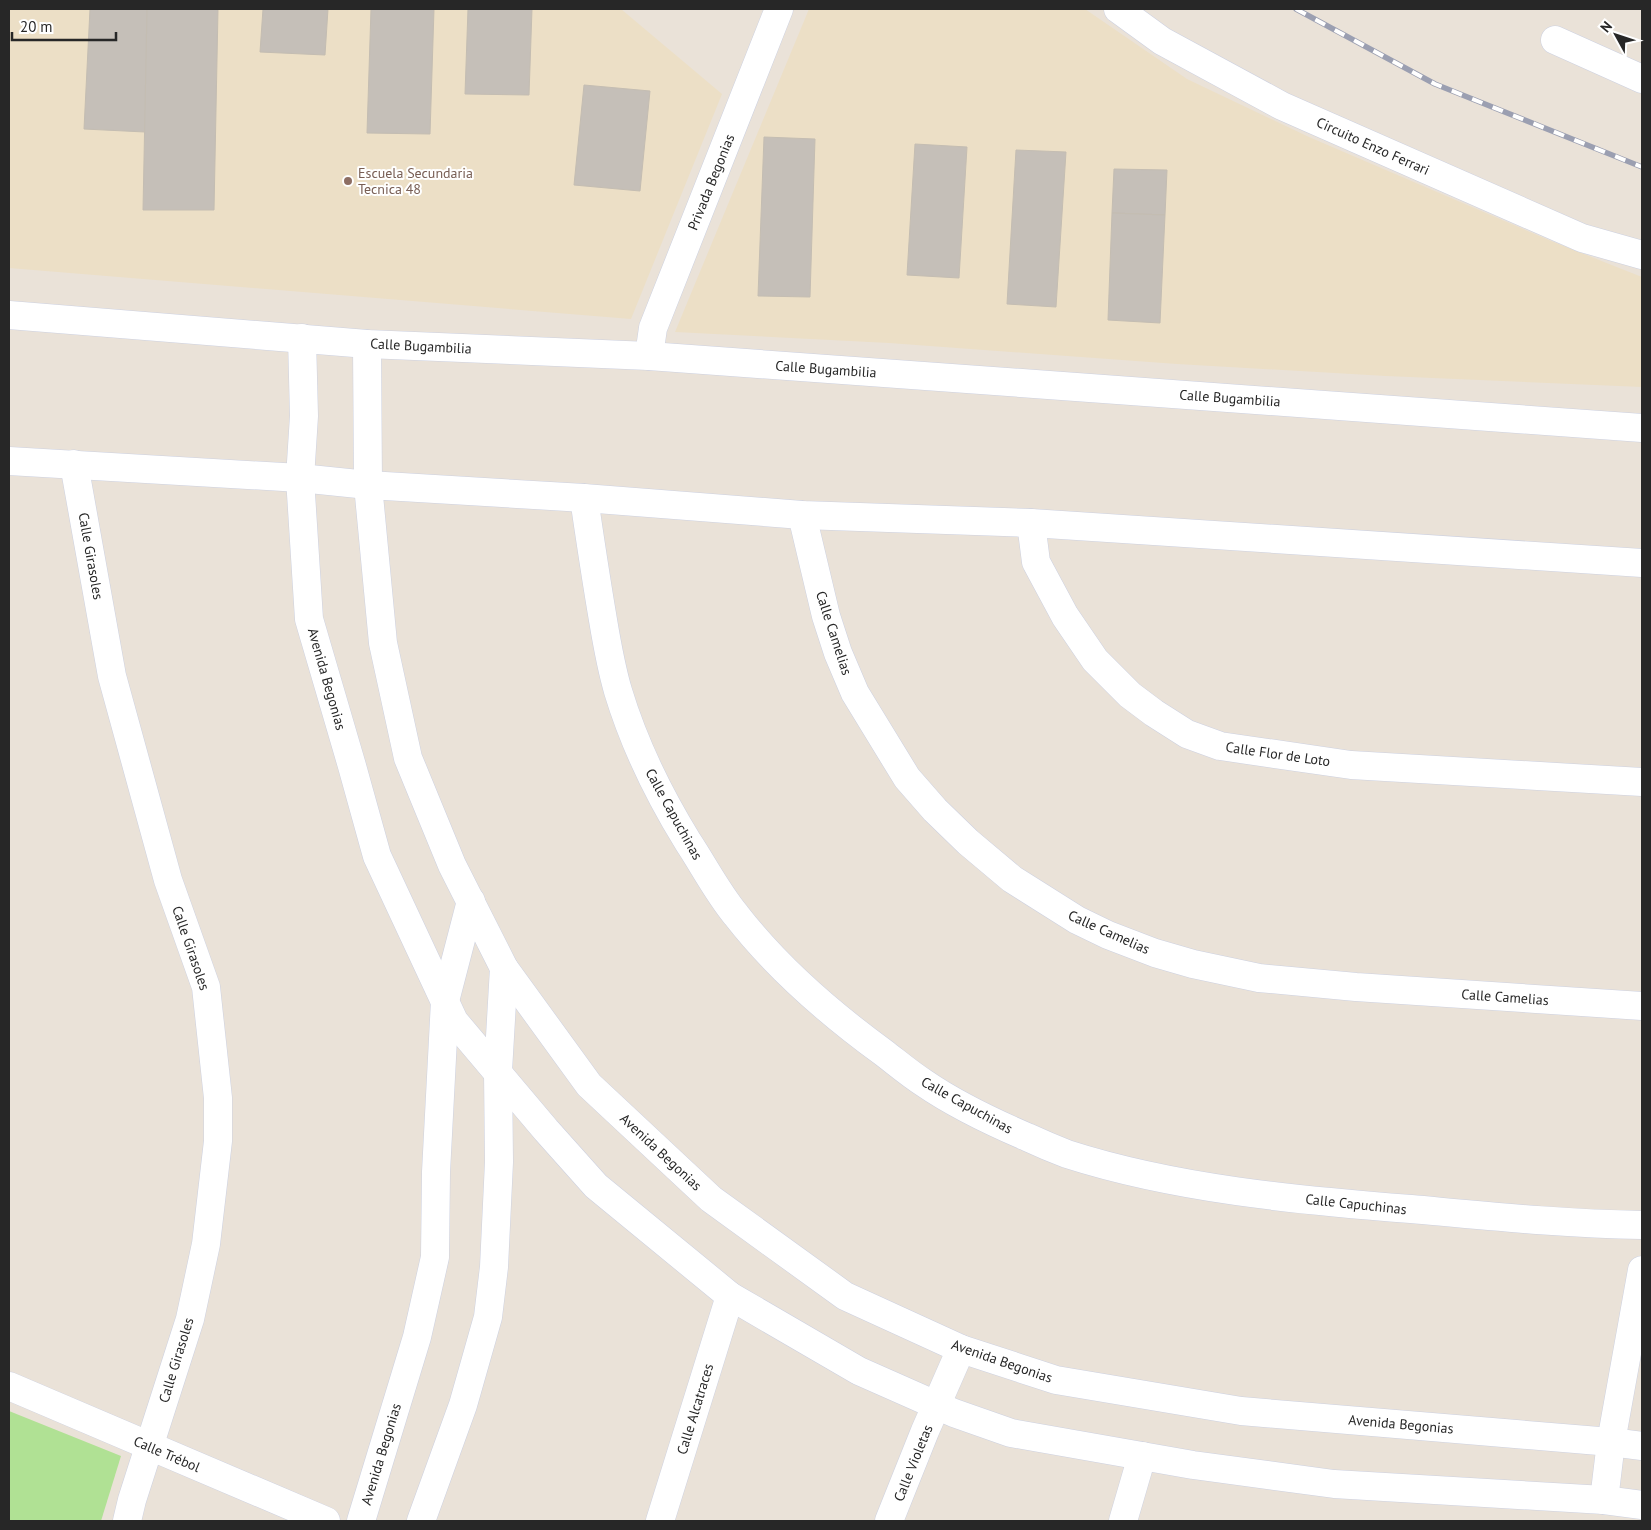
<svg xmlns="http://www.w3.org/2000/svg" width="1651" height="1530" viewBox="0 0 1651 1530" font-family="'PT Sans',sans-serif">
	<style>
		.education { fill: #ecdfc6 }
		.green { fill: #b0e194 }
		.building { fill: #c5bfb8; stroke: #c4bdb2 }
		.lines { fill: none; stroke-linecap: round; stroke-linejoin: round }
		.street-casing { stroke: #cdd1e0; stroke-width: 29 }
		.secondary-casing { stroke: #cdd1e0; stroke-width: 29 }
		.street { stroke: #fff; stroke-width: 28 }
		.secondary { stroke: #fff; stroke-width: 28 }
		.rail-casing { stroke: #9b9fb1; stroke-width: 5.5 }
		.rail { stroke: #fff; stroke-width: 4; stroke-dasharray: 11; stroke-linecap: butt }
		.education-dot { fill: #8d6e63; stroke: #fff; stroke-width: 2 }
		.labels { text-anchor: middle; dominant-baseline: central; stroke-width: 4; stroke-linejoin: round; paint-order: stroke }
		.street-label { font-size: 14px; fill: #272727; stroke: #fff }
		.education-label { font-size: 14px; fill: #785e54; stroke: #fff; text-anchor: start }
	</style>
	<rect width="100%" height="100%" fill="#eae2d8"/>
	<g class="education">
		<polygon points="9,9 621,9 722,94 631,319 9,268"/>
		<polygon points="809,9 1085,9 1187,79 1309,137 1551,241 1642,277 1642,387 1386,376 1177,364 889,343 675,332"/>
	</g>
	<polygon class="green" points="9,1411 121,1456 101,1521 9,1521"/>
	<g class="building">
		<polygon points="90,9 150,9 145,132 84,129"/>
		<polygon points="147,9 218,9 214,210 143,210"/>
		<polygon points="263,9 328,9 325,55 260,52"/>
		<polygon points="371,9 434,9 430,134 367,133"/>
		<polygon points="468,9 532,9 529,95 465,94"/>
		<polygon points="584,85 650,91 640,191 574,185"/>
		<polygon points="764,137 815,139 810,297 758,296"/>
		<polygon points="915,144 967,147 959,278 907,275"/>
		<polygon points="1016,150 1066,152 1056,307 1007,304"/>
		<polygon points="1114,169 1167,170 1165,215 1112,213"/>
		<polygon points="1112,213 1165,215 1160,323 1108,320"/>
	</g>
	<g class="lines">
		<g class="street-casing">
			<g id="street">
				<polyline points="1118,9 1162,41 1282,106 1582,238 1642,255"/>
				<polyline points="1555,40 1642,79"/>
				<polyline points="649,356 653,328 779,9"/>
				<polyline points="74,464 112,676 168,880 206,987 218,1098 218,1141 206,1244 190,1319 132,1500 127,1521"/>
				<path d="M584,498C590,539 596,579 603,620C607,644 611,667 618,691C634,744 659,795 688,842C704,866 717,892 736,915C777,968 829,1013 884,1053C897,1063 910,1074 924,1083C956,1105 992,1122 1027,1137C1040,1143 1054,1149 1067,1154C1176,1189 1297,1200 1411,1209C1488,1216 1565,1224 1642,1225"/>
				<polyline points="802,515 826,616 838,653 855,693 907,778 935,810 968,842 1012,879 1077,920 1108,935 1155,953 1193,964 1259,978 1356,987 1642,1006"/>
				<polyline points="1031,523 1036,562 1065,616 1095,660 1130,695 1154,713 1187,734 1220,746 1351,765 1642,782"/>
				<polyline points="9,1386 326,1521"/>
				<polyline points="1604,1500 1611,1442 1642,1270"/>
				<polyline points="361,1521 417,1337 435,1257 436,1172 445,1001 471,901"/>
				<polyline points="421,1521 463,1405 488,1317 494,1267 499,1162 498,1071 504,968"/>
				<polyline points="660,1521 730,1296"/>
				<polyline points="889,1521 925,1431 961,1349"/>
				<polyline points="1123,1521 1142,1456"/>
			</g>
		</g>
		<g class="secondary-casing">
			<g id="secondary">
				<polyline points="9,315 367,344 649,356 1642,428"/>
				<polyline points="302,338 304,416 300,478 309,619 352,766 377,856 454,1021 546,1130 596,1186 730,1296 859,1371 954,1413 1011,1433 1193,1465 1334,1484 1604,1500 1642,1505"/>
				<polyline points="367,344 368,485 383,643 408,758 452,865 504,968 589,1085 711,1199 845,1296 961,1349 1056,1380 1241,1411 1611,1442 1642,1446"/>
				<polyline points="9,461 300,478 368,485 584,498 802,515 1031,523 1642,563"/>
			</g>
		</g>
		<use href="#street" class="street"/>
		<use href="#secondary" class="secondary"/>
		<g class="rail-casing">
			<polyline id="rail" points="1296,9 1435,84 1642,167"/>
		</g>
		<use href="#rail" class="rail"/>
	</g>
	<circle class="education-dot" cx="348" cy="181" r="5"/>
	<g class="labels">
		<g class="street-label">
			<text transform="translate(1373 146) rotate(24)">Circuito Enzo Ferrari</text>
			<text transform="translate(711 182) rotate(-68)">Privada Begonias</text>
			<text transform="translate(421 346) rotate(3)">Calle Bugambilia</text>
			<text transform="translate(826 369) rotate(4)">Calle Bugambilia</text>
			<text transform="translate(1230 398) rotate(4)">Calle Bugambilia</text>
			<text transform="translate(91 556) rotate(80)">Calle Girasoles</text>
			<text transform="translate(834 633) rotate(72)">Calle Camelias</text>
			<text transform="translate(327 679) rotate(74)">Avenida Begonias</text>
			<text transform="translate(1278 754) rotate(8)">Calle Flor de Loto</text>
			<text transform="translate(674 814) rotate(61)">Calle Capuchinas</text>
			<text transform="translate(1109 932) rotate(24)">Calle Camelias</text>
			<text transform="translate(191 948) rotate(71)">Calle Girasoles</text>
			<text transform="translate(1505 997) rotate(4)">Calle Camelias</text>
			<text transform="translate(967 1105) rotate(29)">Calle Capuchinas</text>
			<text transform="translate(661 1152) rotate(43)">Avenida Begonias</text>
			<text transform="translate(1356 1204) rotate(6)">Calle Capuchinas</text>
			<text transform="translate(176 1360) rotate(-73)">Calle Girasoles</text>
			<text transform="translate(1002 1361) rotate(19)">Avenida Begonias</text>
			<text transform="translate(695 1409) rotate(-73)">Calle Alcatraces</text>
			<text transform="translate(1401 1424) rotate(5)">Avenida Begonias</text>
			<text transform="translate(167 1454) rotate(23)">Calle Trébol</text>
			<text transform="translate(381 1454) rotate(-73)">Avenida Begonias</text>
			<text transform="translate(913 1463) rotate(-68)">Calle Violetas</text>
		</g>
		<g class="education-label">
			<text x="358" y="173">Escuela Secundaria<tspan x="358" dy="16">Tecnica 48</tspan></text>
		</g>
	</g>
	<rect width="1651" height="1530" fill="none" stroke="#272727" stroke-width="20"/>
	<g transform="translate(1616 35) rotate(310)" stroke="#ffffff" stroke-width="4" paint-order="stroke">
	<path d="M0-4L9 19L0 12L-9 19Z" fill="#272727"/>
	<text y="-8" font-size="14" font-weight="bold" text-anchor="middle" fill="#272727">N</text>
	</g>
	<path d="M12 32v8h104v-8" fill="none" stroke="#272727" stroke-width="2.5"/>
	<text x="20" y="32" font-size="15" fill="#272727" stroke="#ffffff" stroke-width="4" paint-order="stroke">20 m</text>
</svg>
